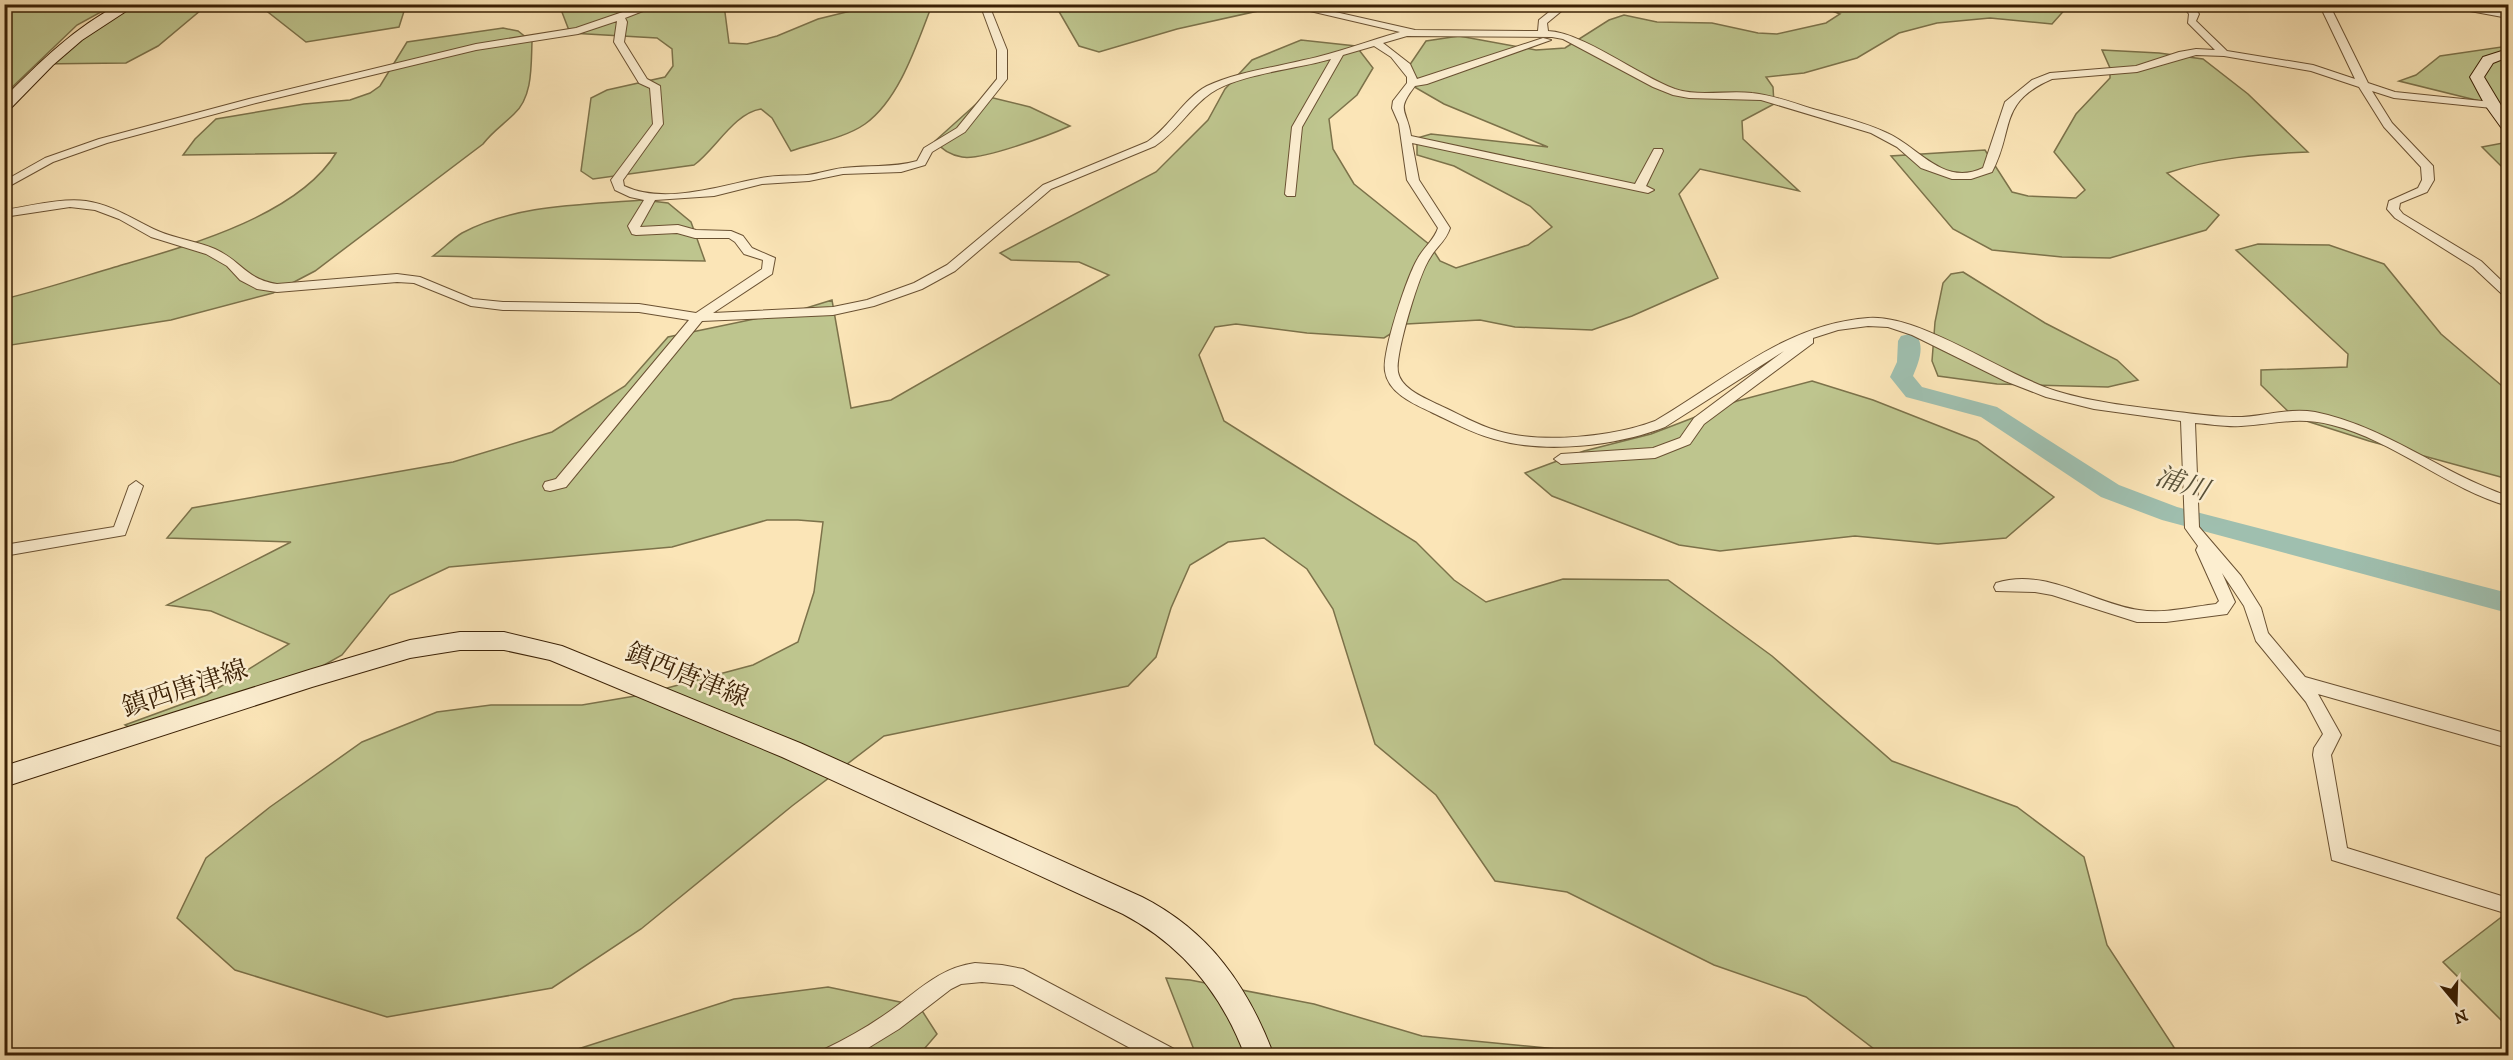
<svg xmlns="http://www.w3.org/2000/svg" width="2513" height="1060" viewBox="0 0 2513 1060" font-family="'IM FELL DW Pica','Noto Serif JP',serif">
	<style>
		.green { fill: #bec58e; stroke: #7c724a; stroke-width: 1.5 }
		.lines { fill: none; stroke-linecap: round; stroke-linejoin: round }
		.river { fill: #9fbfaf; fill-rule: evenodd }
		.street-casing { stroke: #6a5132; stroke-width: 2 }
		.secondary-casing { stroke: #3a2005; stroke-width: 2 }
		.street { fill: #fceed0; fill-rule: evenodd }
		.secondary { fill: #fceed0; fill-rule: evenodd }
		.labels { text-anchor: middle; dominant-baseline: central; stroke-width: 5; stroke-linejoin: round; paint-order: stroke }
		.street-label { font-size: 26px; fill: #3a2005; stroke: #fceed0 }
		.water-label { font-size: 27px; font-style: italic; fill: #585038; stroke: #fceed0 }
	</style>
	<rect width="100%" height="100%" fill="#fbe5b7"/>
	<filter id="stains"><feTurbulence type="fractalNoise" baseFrequency=".00333" numOctaves="4"/><feColorMatrix values="0 0 0 0 .2 0 0 0 0 .09 0 0 0 0 .02 0 0 0 .5 -.17"/></filter>
	<radialGradient id="worn" r=".72"><stop offset=".6" stop-color="#630" stop-opacity="0"/><stop offset="1" stop-color="#630" stop-opacity=".3"/></radialGradient>
	<g class="green">
		<path d="M564,4L724,5L729,43L747,44L777,36L818,19L875,5H932C917,43 900,99 865,124C845,138 814,143 791,151L772,118L761,109C734,113 715,150 694,165L593,179L581,171L591,98L607,90L665,77L673,66L672,49L657,38L570,33L560,7Z"/>
		<polygon points="5,5 207,5 158,46 126,63 38,64 115,5 110,7 77,25 5,94"/>
		<polygon points="259,5 406,5 399,27 306,42"/>
		<polygon points="1016,5 1285,5 1177,29 1099,52 1079,46 1057,8"/>
		<polygon points="1817,5 2069,5 2052,24 1990,18 1937,23 1899,33 1857,58 1804,73 1766,77 1773,87 1774,104 1742,121 1743,139 1799,191 1700,169 1679,194 1718,278 1632,316 1592,330 1515,327 1480,320 1406,324 1384,338 1307,333 1236,324 1215,327 1199,355 1224,421 1416,542 1454,580 1486,602 1563,579 1668,580 1772,656 1892,761 2017,807 2084,857 2107,945 2179,1055 1882,1055 1806,997 1714,965 1567,892 1495,881 1436,795 1375,744 1333,609 1307,569 1264,538 1228,542 1190,565 1171,608 1156,657 1128,686 884,736 792,806 641,929 552,988 387,1017 235,970 177,918 206,858 270,807 362,742 437,712 491,705 582,705 641,695 753,665 798,642 814,592 823,522 798,520 767,520 672,547 449,567 390,595 342,655 310,673 132,729 125,725 207,695 289,644 211,611 167,605 291,542 167,538 192,508 453,462 552,432 625,386 668,337 803,309 832,300 851,408 891,400 1109,275 1079,262 1011,260 1000,253 1156,172 1208,120 1225,89 1252,60 1301,40 1356,46 1373,68 1357,95 1329,119 1333,149 1354,184 1430,245 1440,261 1456,268 1528,245 1552,227 1530,206 1454,166 1417,155 1417,138 1431,134 1548,147 1444,104 1411,85 1409,66 1426,41 1459,36 1536,50 1565,48 1609,20 1624,15 1657,22 1712,23 1758,33 1777,34 1826,23 1840,14"/>
		<path d="M503,28L518,31L532,42C531,65 533,97 514,114C504,124 492,132 483,144L315,271L273,293L171,320L5,346L4,299C42,290 78,278 115,267C183,247 297,217 336,153L183,155L195,139L216,119L304,104L350,100L370,93L380,86L407,42Z"/>
		<polygon points="2508,46 2508,108 2399,81 2416,75 2440,56"/>
		<path d="M2102,50L2159,53L2203,59L2248,94L2308,152C2260,154 2213,158 2167,173L2219,215L2206,230L2110,258L2062,257L1992,250L1953,229L1891,156L1985,150L2012,192L2028,196L2076,198L2085,190L2054,152L2076,114L2110,78V68Z"/>
		<path d="M985,96L1030,107L1070,126C1050,135 981,161 962,157C951,155 941,149 935,141Z"/>
		<polygon points="2503,143 2508,144 2508,170 2501,166 2482,147"/>
		<path d="M643,200L668,203L691,222L705,261L433,256C443,249 452,239 462,233C517,204 583,205 643,200Z"/>
		<polygon points="2258,244 2329,245 2384,264 2441,334 2508,391 2508,479 2369,441 2294,417 2261,385 2261,370 2347,367 2348,354 2236,250"/>
		<polygon points="1963,272 2045,323 2117,360 2138,380 2108,387 1997,384 1938,376 1932,361 1935,322 1943,283 1951,274"/>
		<polygon points="1812,381 1873,400 1977,441 2054,497 2006,538 1938,544 1855,536 1720,551 1679,545 1552,496 1525,473 1584,451 1651,434 1737,401"/>
		<polygon points="2508,912 2508,1027 2443,962"/>
		<polygon points="1166,978 1190,980 1314,1004 1422,1036 1608,1054 1196,1055"/>
		<polygon points="828,987 919,1006 937,1034 919,1055 556,1056 734,999"/>
	</g>
	<g class="lines">
		<path class="river" d="M1909,334L1917,336C1925,348 1918,364 1913,376L1922,387L1997,407L2119,485L2177,507L2508,593V613L2162,520L2101,497L1981,417L1906,397L1890,377L1897,362L1898,341L1901,336Z"/>
		<g class="street-casing">
			<g id="street">
				<path d="M646,4H661L625,18L627,22L624,42L647,79L660,86L663,124L623,180L624,186C664,205 719,186 761,178C776,175 792,176 807,175C819,174 831,169 843,168C868,165 892,168 917,161L924,148L957,128L997,79V50L980,4L989,5L1007,50V79L965,132L932,152L925,165L901,172L843,174L809,181L762,184L714,196L655,200L640,227L678,225L696,230L731,231L743,236L752,248L775,258L772,274L713,313L833,307L867,300L914,283L947,265L1043,185L1147,142C1170,127 1183,99 1207,86C1237,72 1272,68 1304,60C1337,53 1368,41 1400,32L1280,4H1300L1415,30L1538,31L1539,20L1559,4H1570L1547,23L1548,31C1582,32 1639,76 1675,89C1699,97 1727,90 1752,93C1773,95 1793,103 1813,109C1838,116 1864,122 1887,133C1919,147 1943,187 1983,168L2005,102L2032,80L2050,73L2136,66L2179,52L2196,49L2215,50L2188,23L2189,14L2181,4H2191L2199,14L2196,21L2227,51L2313,65L2355,79L2322,10L2328,4H2364L2332,10L2368,83L2395,92L2492,102L2497,105L2492,108L2394,98L2372,91L2392,123L2433,166L2434,180L2427,192L2400,203L2399,209L2403,214L2481,261L2508,287V297L2504,296L2473,267L2395,218L2387,209L2389,201L2418,188L2422,180L2421,167L2384,127L2359,87L2311,71L2224,56L2196,55L2137,72L2052,79C1997,103 2015,129 1992,172L1971,179H1952L1921,168L1897,147L1871,133L1761,100L1689,98L1673,95L1653,87L1563,39L1552,37L1407,36L1383,43L1410,64L1417,79L1543,38L1551,40L1427,84L1415,86C1395,112 1407,108 1411,136L1635,184L1654,149H1662L1663,151L1646,186L1654,190L1648,193L1412,143L1419,180L1450,228C1446,241 1436,247 1430,258C1419,274 1395,354 1398,372C1401,389 1425,398 1439,405C1459,414 1477,425 1498,431C1541,444 1613,437 1655,421C1724,381 1785,324 1868,318C1920,314 2002,374 2056,391C2095,403 2137,407 2178,412C2196,414 2215,417 2233,417C2260,418 2287,407 2315,412C2385,426 2441,473 2508,496V506C2446,488 2395,441 2332,425C2298,416 2275,424 2241,426C2226,427 2210,424 2195,423L2199,527L2241,576L2261,608L2268,633L2305,677L2508,734V748L2318,694L2341,735L2331,755L2347,848L2508,898V914L2332,860L2313,755L2314,748L2323,734L2306,702L2256,641L2244,606L2222,573L2235,602L2227,614L2166,622H2137L2052,595L2035,592L1996,591L1994,587L1996,583C2046,567 2091,603 2139,610C2164,614 2191,607 2216,604L2219,601L2196,550L2198,546L2185,528L2181,421L2094,409L2046,397L2005,381L1912,335L1888,327L1868,326L1838,330L1813,338V343L1704,424L1690,444L1655,458L1561,464L1554,459L1561,454L1653,448L1680,438L1694,418L1784,351L1665,427C1617,446 1544,454 1494,439C1472,433 1452,422 1431,412C1414,404 1388,393 1385,371C1382,352 1407,276 1418,258C1424,247 1434,240 1438,228L1407,180L1399,124L1392,108L1393,101L1407,83V77L1391,57L1374,46L1343,55L1302,127L1295,196H1287L1285,194L1292,127L1331,59C1297,69 1239,74 1211,93C1189,108 1177,132 1155,146L1051,189L955,271L922,289L874,306L833,315L702,321L566,487L550,491L545,490L543,486L545,482L556,479L689,320L639,312L503,310L471,306L414,283L397,282L277,292L257,289L240,280L227,266L206,254L151,237L119,219L95,210L70,207L4,217V210C31,206 60,198 86,201C113,205 134,220 158,231C176,239 197,241 215,249C242,261 245,279 277,284L397,274L420,277L473,299L503,302L639,304L696,313L762,269L763,260L744,254L735,242L729,238H695L677,233L636,235L632,234L628,226L644,200L630,197L615,190L611,180L653,124L650,88L639,83L614,42L617,21L578,34L476,50L256,103L107,143L53,162L4,189V181L45,158L99,139L249,99L476,44L576,28Z"/>
				<polygon points="2397,4 2470,5 2508,12 2508,18 2470,11 2422,11"/>
				<polygon points="136,481 143,486 125,535 4,556 4,545 114,527 129,486"/>
				<path d="M975,963L1002,965L1023,969L1174,1049L1177,1056H1145L1013,985L982,982L961,984L951,989L899,1029L855,1056H822L825,1049C848,1038 869,1026 890,1011C918,991 939,968 975,963Z"/>
			</g>
		</g>
		<g class="secondary-casing">
			<g id="secondary">
				<path d="M120,4H137L82,40L53,65L9,110L4,111V98C40,62 74,28 120,4Z"/>
				<polygon points="2508,49 2508,57 2493,63 2484,77 2508,117 2508,132 2503,130 2485,105 2470,77 2483,57"/>
				<path d="M460,632H504L562,646L800,743L1142,897C1209,931 1248,986 1274,1056H1245C1222,994 1182,945 1123,914L782,757L550,660L504,650H460L410,658L312,687L4,787V766L312,669L410,640Z"/>
			</g>
		</g>
		<use href="#street" class="street"/>
		<use href="#secondary" class="secondary"/>
	</g>
	<g class="labels">
		<g class="street-label">
			<text transform="translate(687 676) rotate(22)">鎮西唐津線</text>
			<text transform="translate(185 689) rotate(-18)">鎮西唐津線</text>
		</g>
		<g class="water-label">
			<text transform="translate(2182 484) rotate(18)">浦川</text>
		</g>
	</g>
	<rect width="2513" height="1060" fill="none" stroke="#fbe5b7" stroke-width="24"/>
	<rect x="6" y="6" width="2501" height="1048" fill="none" stroke="#3a2005" stroke-width="3"/>
	<rect x="12" y="12" width="2489" height="1036" fill="none" stroke="#3a2005" stroke-width="1.5"/>
	<g transform="translate(2456 1003) rotate(161)" stroke="#fceed0" stroke-width="4.5" paint-order="stroke">
	<path d="M0-4.5L10 22L0 15L-10 22Z" fill="#3a2005"/>
	<text y="-9" font-size="16" font-weight="bold" text-anchor="middle" fill="#3a2005">N</text>
	</g>
	<rect width="100%" height="100%" filter="url(#stains)"/>
	<rect width="100%" height="100%" fill="url(#worn)"/>
</svg>
